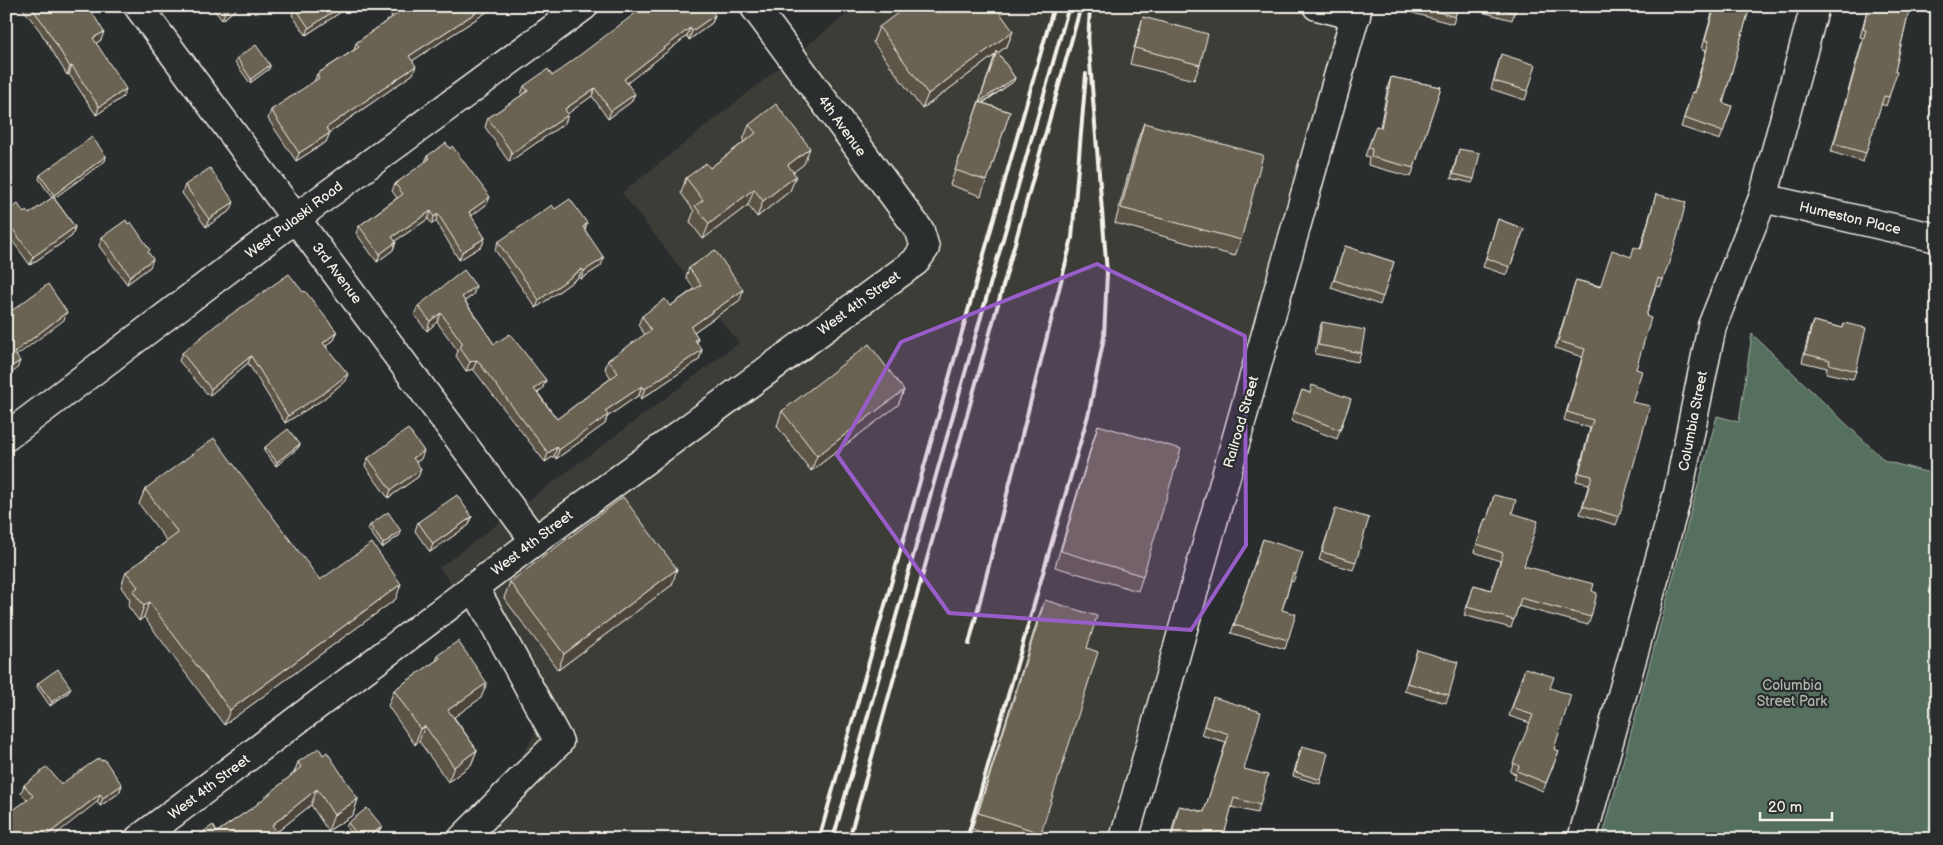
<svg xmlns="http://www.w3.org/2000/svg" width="1943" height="845" viewBox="0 0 1943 845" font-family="'Balsamiq Sans',sans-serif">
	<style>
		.built { fill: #3e3d39 }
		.green { fill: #55705e; stroke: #a4b0a3 }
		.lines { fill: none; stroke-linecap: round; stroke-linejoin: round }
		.minor-casing { stroke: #f4f1e8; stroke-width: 31 }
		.major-casing { stroke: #f4f1e8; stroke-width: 31 }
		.minor { stroke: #2a2d2e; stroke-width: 28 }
		.major { stroke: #2a2d2e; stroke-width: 28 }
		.rail { stroke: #f4f1e8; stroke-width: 4 }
		.wall { fill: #5c5547; stroke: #f4f1e8 }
		.shaded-wall { fill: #4b453a; stroke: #f4f1e8 }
		.building { fill: #6b6353; stroke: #f4f1e8 }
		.marked { fill: #995dc9; fill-opacity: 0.2; stroke: #995dc9; stroke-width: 4; stroke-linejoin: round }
		.labels { text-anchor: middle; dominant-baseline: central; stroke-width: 4.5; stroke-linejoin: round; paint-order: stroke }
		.street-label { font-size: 14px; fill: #f4f1e8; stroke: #2a2d2e }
		.park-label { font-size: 14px; fill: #acb7aa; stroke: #2a2d2e }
	</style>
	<rect width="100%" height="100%" fill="#2a2d2e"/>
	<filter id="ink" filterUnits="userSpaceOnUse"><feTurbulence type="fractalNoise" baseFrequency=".02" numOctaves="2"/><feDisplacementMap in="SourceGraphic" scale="10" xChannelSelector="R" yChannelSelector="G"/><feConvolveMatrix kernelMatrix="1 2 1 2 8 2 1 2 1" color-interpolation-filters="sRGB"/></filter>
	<g filter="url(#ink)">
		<polygon class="built" points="857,6 1342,6 1107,839 473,839 550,707 439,568 739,343 622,193"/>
		<polygon class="green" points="1752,334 1885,461 1937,475 1937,839 1602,839 1717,416 1739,422"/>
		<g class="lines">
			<g class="minor-casing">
				<g id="minor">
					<polyline points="138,6 535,541"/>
					<polyline points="1317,6 1356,16"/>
					<polyline points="1763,198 1937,238"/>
					<polyline points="139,839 535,541 915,262 925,248 920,231 754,6"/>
					<polyline points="462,839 559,742 474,587"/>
					<polyline points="1124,839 1358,6"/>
					<polyline points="1582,839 1678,493 1712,326 1763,198 1815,6"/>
				</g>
			</g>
			<g class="major-casing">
				<polyline id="major" points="6,437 296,218 584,6"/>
			</g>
			<use href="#minor" class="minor"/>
			<use href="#major" class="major"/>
			<g class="rail">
				<polyline points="1088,44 1090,6"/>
				<polyline points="969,644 1072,238 1086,74"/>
				<polyline points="819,839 1054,6"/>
				<polyline points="833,839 1069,6"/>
				<polyline points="849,839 1081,6"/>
				<polyline points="967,839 1089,412 1104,337 1107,273 1088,37"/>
			</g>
		</g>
		<g class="wall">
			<polygon points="21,6 88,6 101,40 96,43 123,97 96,115 69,74 67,75 40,31"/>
			<polygon points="211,6 240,6 222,20"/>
			<polygon points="296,6 350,6 306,35 292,15 295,7"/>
			<polygon points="394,6 496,6 412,61 413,74 329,133 326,142 296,161 268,119 271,110 314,82 317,74 354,50 356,43 392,17 391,15"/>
			<polygon points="1411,6 1458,6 1453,24 1409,12"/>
			<polygon points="1459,6 1516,6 1512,20"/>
			<polygon points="1714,6 1750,6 1723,103 1732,106 1720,140 1681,127 1692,92 1694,92 1706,50 1702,49"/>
			<polygon points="1868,6 1910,6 1889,97 1886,106 1881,104 1863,162 1831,152 1863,38 1860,37 1866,14"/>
			<polygon points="715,15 712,23 689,40 687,36 627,83 631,102 608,119 592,96 568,113 565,123 509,162 485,127 488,118 522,95 521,94 524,86"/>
			<polygon points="1143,17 1200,65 1194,80 1130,64 1138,33"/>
			<polygon points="879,27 1013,31 1007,46 998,53 1015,78 1013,82 983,103 1010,112 981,196 950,185 995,55 922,109 873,42"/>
			<polygon points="1501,54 1528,91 1525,100 1491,89"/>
			<polygon points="237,58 270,65 269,69 250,83 235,62"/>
			<polygon points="1391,77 1441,87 1411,177 1368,165 1369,157 1365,156 1376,126 1380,127 1388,86"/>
			<polygon points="1144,123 1241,240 1235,256 1115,223 1138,139"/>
			<polygon points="749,125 804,164 793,172 790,191 757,217 748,205 703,239 690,222 694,211 681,193 686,178 710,168 744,142 743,140"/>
			<polygon points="1459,149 1474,179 1472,183 1451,178"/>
			<polygon points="106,156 105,161 54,198 75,227 72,236 30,265 6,232 6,212 24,213 29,214 52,198 39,179 40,175"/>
			<polygon points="427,156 487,204 471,216 485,238 482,246 459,260 436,221 432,224 428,219 395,241 396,242 393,250 377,262 356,233 359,226 397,198 392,191 395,184 425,163"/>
			<polygon points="185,185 231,210 206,227 182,193"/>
			<polygon points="1656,194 1663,280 1660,287 1656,286 1646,316 1636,369 1619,517 1616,525 1580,514 1589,484 1576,481 1590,428 1564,420 1582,357 1555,348 1576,280 1600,286 1631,256 1640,249"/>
			<polygon points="555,209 587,223 585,230 601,266 581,279 579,277 536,308 495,250 498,242"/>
			<polygon points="1498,219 1524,229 1507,275 1483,267"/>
			<polygon points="128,224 149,253 150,267 127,284 99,246 102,237"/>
			<polygon points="1345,246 1394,262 1380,305 1331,288"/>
			<polygon points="689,268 740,300 694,332 698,338 697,343 702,350 699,360 641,399 639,395 607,417 605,424 556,459 554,456 545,462 473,369 466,371 456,356 458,351 437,322 427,331 414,315 418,306 476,286 473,295 465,301 494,344 546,380 542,389 538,393 557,419 611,378 605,369 608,360 645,335 638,325 642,316 670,306 694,289 686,277"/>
			<polygon points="303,292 337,332 334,340 326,346 345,381 322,400 285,423 248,363 209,396 179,361 182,353"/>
			<polygon points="1813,321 1843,328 1844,323 1856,371 1853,379 1826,373 1827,368 1802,362 1810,329"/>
			<polygon points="1322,322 1361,353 1358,362 1315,354 1319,330"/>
			<polygon points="904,390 898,405 811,471 777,426 782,411"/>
			<polygon points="1302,390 1310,393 1351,399 1337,439 1291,421"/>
			<polygon points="1098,425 1143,576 1138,591 1055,567 1093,440"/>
			<polygon points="300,444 298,448 276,466 264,451 265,447"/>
			<polygon points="368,458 421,459 416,462 421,469 418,477 388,498 365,466"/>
			<polygon points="145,489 320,580 396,599 224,725 144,617 139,621 128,606 130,600 121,587 126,572 167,541 139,504"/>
			<polygon points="1494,495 1512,513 1524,566 1592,591 1591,617 1588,625 1518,606 1511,628 1464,615 1474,585 1491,590 1500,561 1474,552 1485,519 1487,520"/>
			<polygon points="1336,508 1356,562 1353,570 1319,560"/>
			<polygon points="472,517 469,525 430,552 415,531 418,522"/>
			<polygon points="370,525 400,535 382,548 368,529"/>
			<polygon points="1263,539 1296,574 1293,582 1291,581 1282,610 1288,640 1285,649 1231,633"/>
			<polygon points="510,582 672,585 558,670 504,598"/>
			<polygon points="1045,600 1087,648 1039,839 1004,839 972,829 1039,615"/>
			<polygon points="1417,650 1449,695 1446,703 1404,691"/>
			<polygon points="438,655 481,698 454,717 477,750 471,765 448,782 419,741 415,745 388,706 394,690 436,661"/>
			<polygon points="1522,676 1550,688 1554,749 1559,751 1543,791 1514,779 1516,774 1510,772 1530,723 1509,716"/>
			<polygon points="38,683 69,692 50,706 37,687"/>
			<polygon points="1213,697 1260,805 1257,813 1231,807 1223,839 1170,839 1176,814 1179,806 1204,812 1226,742 1201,735"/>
			<polygon points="1300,750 1321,780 1320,784 1293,776"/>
			<polygon points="323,755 358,799 353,815 328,831 311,805 277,832 282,839 195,839 196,837 217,832 255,806 294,773 298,762"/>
			<polygon points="61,784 122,785 119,793 100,806 97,802 27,800 21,793 24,785"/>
			<polygon points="348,823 380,830 369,839 356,839 346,827"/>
		</g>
		<g class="shaded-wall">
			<polygon points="232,6 240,6 222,20 225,12"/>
			<polygon points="341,6 350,6 306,35 309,28"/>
			<polygon points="486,6 496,6 406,65 409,56"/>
			<polygon points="715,15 712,23 689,40 692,31"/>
			<polygon points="690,28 687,36 621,88 624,79"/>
			<polygon points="1013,31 1007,46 922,109 928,94"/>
			<polygon points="104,32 101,40 90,47 93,38"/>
			<polygon points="270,65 269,69 250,83 251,79"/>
			<polygon points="72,66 69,74 67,75 70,67"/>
			<polygon points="416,66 413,74 323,137 326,128"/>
			<polygon points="1015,78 1013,82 977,106 979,102"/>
			<polygon points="595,88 592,96 562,118 565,109"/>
			<polygon points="126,89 123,97 96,115 99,107"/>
			<polygon points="635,94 631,102 608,119 611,111"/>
			<polygon points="568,115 565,123 509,162 512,153"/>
			<polygon points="330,133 326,142 296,161 299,153"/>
			<polygon points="810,148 804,164 782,181 788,165"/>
			<polygon points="106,156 105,161 53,199 54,195"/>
			<polygon points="796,176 790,191 757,217 763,201"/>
			<polygon points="754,189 748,205 703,239 709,224"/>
			<polygon points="490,197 487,204 466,220 469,212"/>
			<polygon points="234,202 231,210 206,227 209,219"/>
			<polygon points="431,211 428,219 389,245 392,237"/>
			<polygon points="438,214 436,221 432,224 434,217"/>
			<polygon points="587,223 584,231 583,227"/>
			<polygon points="75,227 72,236 30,265 33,257"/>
			<polygon points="485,238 482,246 459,260 462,252"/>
			<polygon points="396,242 393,250 377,262 380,254"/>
			<polygon points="604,258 601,266 581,279 584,271"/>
			<polygon points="153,259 150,267 127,284 130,276"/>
			<polygon points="582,269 579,277 536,308 539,300"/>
			<polygon points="476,286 473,295 458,306 462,297"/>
			<polygon points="743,290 740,300 688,336 691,327"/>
			<polygon points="67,312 64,320 12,359 16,351"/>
			<polygon points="441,313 437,322 427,331 430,321"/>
			<polygon points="337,332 334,340 320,350 323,343"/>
			<polygon points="702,350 699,360 641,399 645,389"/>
			<polygon points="251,356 248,363 209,396 211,389"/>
			<polygon points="477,360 473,369 466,371 470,362"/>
			<polygon points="20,361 17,369 6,377 6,370"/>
			<polygon points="348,374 345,381 322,400 285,423 288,416"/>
			<polygon points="546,380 542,389 531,398 534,389"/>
			<polygon points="642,386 639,395 607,417 605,424 556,459 559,450 605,411"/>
			<polygon points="904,390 898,405 811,471 817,456"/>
			<polygon points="300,444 298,448 276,466 277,462"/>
			<polygon points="557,447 554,456 545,462 548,453"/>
			<polygon points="424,451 421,459 410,466 413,458"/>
			<polygon points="421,469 418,477 388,498 391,490"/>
			<polygon points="472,517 469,525 430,552 433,544"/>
			<polygon points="401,531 400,535 382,548 383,544"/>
			<polygon points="677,569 672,585 558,670 564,654"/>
			<polygon points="401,584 396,599 224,725 230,710"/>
			<polygon points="149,602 144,617 139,621 144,606"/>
			<polygon points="487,683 481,698 443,725 448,710"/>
			<polygon points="71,688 69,692 50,706 52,702"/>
			<polygon points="425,726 419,741 415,745 420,729"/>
			<polygon points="477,750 471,765 448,782 454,767"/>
			<polygon points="122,785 119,793 100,806 103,798"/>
			<polygon points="317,789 311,805 268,839 272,825"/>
			<polygon points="100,794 97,802 50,839 42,839"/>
			<polygon points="358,799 353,815 328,831 334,815"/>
			<polygon points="382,826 380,830 369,839 366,839"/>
		</g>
		<g class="building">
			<polygon points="30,6 88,6 104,32 93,38 126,89 99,107 72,66 70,67 43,23"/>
			<polygon points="220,6 232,6 225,12"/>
			<polygon points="296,6 341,6 309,28 295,7"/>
			<polygon points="394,6 486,6 409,56 416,66 326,128 330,133 299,153 271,110 319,78 317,74 359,47 356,43 398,13"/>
			<polygon points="645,6 708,6 715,15 692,31 690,28 624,79 635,94 611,111 595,88 565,109 568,115 512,153 488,118 528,91 524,86 548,69 552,76"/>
			<polygon points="907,6 995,6 1013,31 928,94 879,27"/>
			<polygon points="1418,6 1458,6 1455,17"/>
			<polygon points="1490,6 1516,6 1515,13"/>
			<polygon points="1715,6 1750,6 1723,103 1732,106 1723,132 1684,118 1692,92 1695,93 1709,41 1705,40"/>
			<polygon points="1868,6 1910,6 1895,71 1897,72 1889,97 1884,96 1866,153 1834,144 1866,30 1863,29"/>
			<polygon points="1143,17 1208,34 1200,65 1135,48"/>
			<polygon points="6,43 9,48 6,51"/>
			<polygon points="256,45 270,65 251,79 237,58"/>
			<polygon points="997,51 1015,78 979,102"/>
			<polygon points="1501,54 1536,65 1528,91 1494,81"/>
			<polygon points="1391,77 1441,87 1414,168 1371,157 1372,149 1368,148 1376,126 1381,128"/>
			<polygon points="979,102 1010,112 987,181 955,170"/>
			<polygon points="776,104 810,148 788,165 796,176 763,201 754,189 709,224 695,206 703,200 686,178 706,163 710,168 756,133 749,125"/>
			<polygon points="1144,123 1263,155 1241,240 1121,208"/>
			<polygon points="92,137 106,156 54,195 40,175"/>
			<polygon points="446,143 450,149 452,146 490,197 469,212 485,238 462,252 438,214 434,217 431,211 392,237 396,242 380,254 359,226 403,194 395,184 429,159 427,156"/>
			<polygon points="1459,149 1480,153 1474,179 1453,174"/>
			<polygon points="210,168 234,202 209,219 185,185"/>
			<polygon points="1656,194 1686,202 1677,238 1663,280 1658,278 1646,316 1651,318 1636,369 1642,371 1632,402 1650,406 1619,517 1583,506 1592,476 1579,473 1593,420 1567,412 1585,349 1558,341 1576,280 1600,287 1612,250 1631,257 1634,247 1641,249"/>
			<polygon points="53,197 75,227 33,257 6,220 6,212 18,204 24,213 26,211 29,214"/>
			<polygon points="570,199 587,223 583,227 604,258 584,271 582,269 539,300 498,242 552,205 555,209"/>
			<polygon points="1498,219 1524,229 1510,267 1486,258"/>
			<polygon points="126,220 128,224 131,222 150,250 148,252 153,259 130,276 102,237"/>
			<polygon points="1345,246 1394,262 1383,297 1334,280"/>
			<polygon points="715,250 743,290 691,327 698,338 695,340 702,350 645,389 642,386 605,411 608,415 559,450 557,447 548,453 477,360 470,362 459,347 463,344 441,313 430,321 418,306 464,270 476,286 462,297 494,344 510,334 546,380 534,389 557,419 618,373 608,360 651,330 642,316 665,299 670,306 701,285 689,268"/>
			<polygon points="289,274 303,292 305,291 337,332 323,343 348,374 325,392 288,416 251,356 211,389 182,353 216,325"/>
			<polygon points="48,284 67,312 16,351 14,353 20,361 6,370 6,315"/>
			<polygon points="1813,321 1843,328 1844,323 1866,328 1856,371 1829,364 1830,360 1805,354"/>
			<polygon points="1322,322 1365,330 1361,353 1318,345"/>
			<polygon points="869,344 904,390 817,456 782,411"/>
			<polygon points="1312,385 1351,399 1340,430 1294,412 1302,390 1310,393"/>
			<polygon points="1098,425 1181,449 1143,576 1061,551"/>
			<polygon points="288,429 300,444 277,462 265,447"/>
			<polygon points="408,429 424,451 413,458 421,469 391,490 368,458"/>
			<polygon points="214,438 320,580 372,543 401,584 230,710 149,602 144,606 133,591 138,587 126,572 178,533 145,489"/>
			<polygon points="457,495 472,517 433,544 418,522"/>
			<polygon points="1494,495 1516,500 1512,513 1538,521 1524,566 1594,584 1592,591 1597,593 1591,617 1521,598 1514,620 1467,607 1474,585 1491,590 1503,553 1477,544 1485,519 1487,520"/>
			<polygon points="623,497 677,569 564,654 510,582"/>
			<polygon points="1336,508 1369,518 1356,562 1322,552"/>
			<polygon points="388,512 401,531 383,544 370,525"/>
			<polygon points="1263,539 1303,552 1296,574 1293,573 1282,610 1296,614 1288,640 1234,625"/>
			<polygon points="1045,600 1097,616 1087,648 1098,652 1041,833 978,813"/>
			<polygon points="458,641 487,683 448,710 477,750 454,767 425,726 420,729 394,690 440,658 438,655"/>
			<polygon points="1417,650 1458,662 1449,695 1407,683"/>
			<polygon points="1525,668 1554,677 1550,688 1571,695 1554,749 1559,751 1546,783 1517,771 1519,766 1513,763 1533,715 1512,708"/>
			<polygon points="58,669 71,688 52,702 38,683"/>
			<polygon points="1213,697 1261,712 1244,769 1268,775 1260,805 1234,798 1223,839 1182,839 1172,836 1179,806 1204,812 1229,734 1204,726"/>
			<polygon points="1302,746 1328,753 1321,780 1295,772"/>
			<polygon points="319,748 323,755 327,752 358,799 334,815 317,789 272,825 282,839 197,839 196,837 213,825 217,832 255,806 301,767 298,762"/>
			<polygon points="99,758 101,761 104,759 122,785 103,798 100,794 42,839 6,839 6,815 33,796 24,785 47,767 61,784"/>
			<polygon points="367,808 382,826 366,839 361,839 348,823"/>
			<polygon points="1492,835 1503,839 1492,839"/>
		</g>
	</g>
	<path class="marked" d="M1097,264L1245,336L1246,545L1191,630L949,613L837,455L901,342Z"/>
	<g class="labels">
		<g class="street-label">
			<text transform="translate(842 126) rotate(54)">4th Avenue</text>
			<text transform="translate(1850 218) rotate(13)">Humeston Place</text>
			<text transform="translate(294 220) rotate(-37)">West Pulaski Road</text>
			<text transform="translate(337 273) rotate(53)">3rd Avenue</text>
			<text transform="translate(859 303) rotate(-36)">West 4th Street</text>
			<text transform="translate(1693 421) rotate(-79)">Columbia Street</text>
			<text transform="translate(1241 422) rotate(-74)">Railroad Street</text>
			<text transform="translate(532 543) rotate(-37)">West 4th Street</text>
			<text transform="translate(209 787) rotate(-37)">West 4th Street</text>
		</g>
		<g class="park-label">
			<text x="1792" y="685">Columbia<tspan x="1792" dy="16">Street Park</tspan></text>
		</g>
	</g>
	<rect width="1943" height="845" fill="none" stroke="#2a2d2e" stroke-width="25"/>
	<rect x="12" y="12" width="1918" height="820" fill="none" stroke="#f4f1e8" stroke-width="2" filter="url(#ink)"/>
	<path d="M1760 812v8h72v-8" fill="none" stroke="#f4f1e8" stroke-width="2.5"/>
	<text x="1768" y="812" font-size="15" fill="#f4f1e8" stroke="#2a2d2e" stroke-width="4" paint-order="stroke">20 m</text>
</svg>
